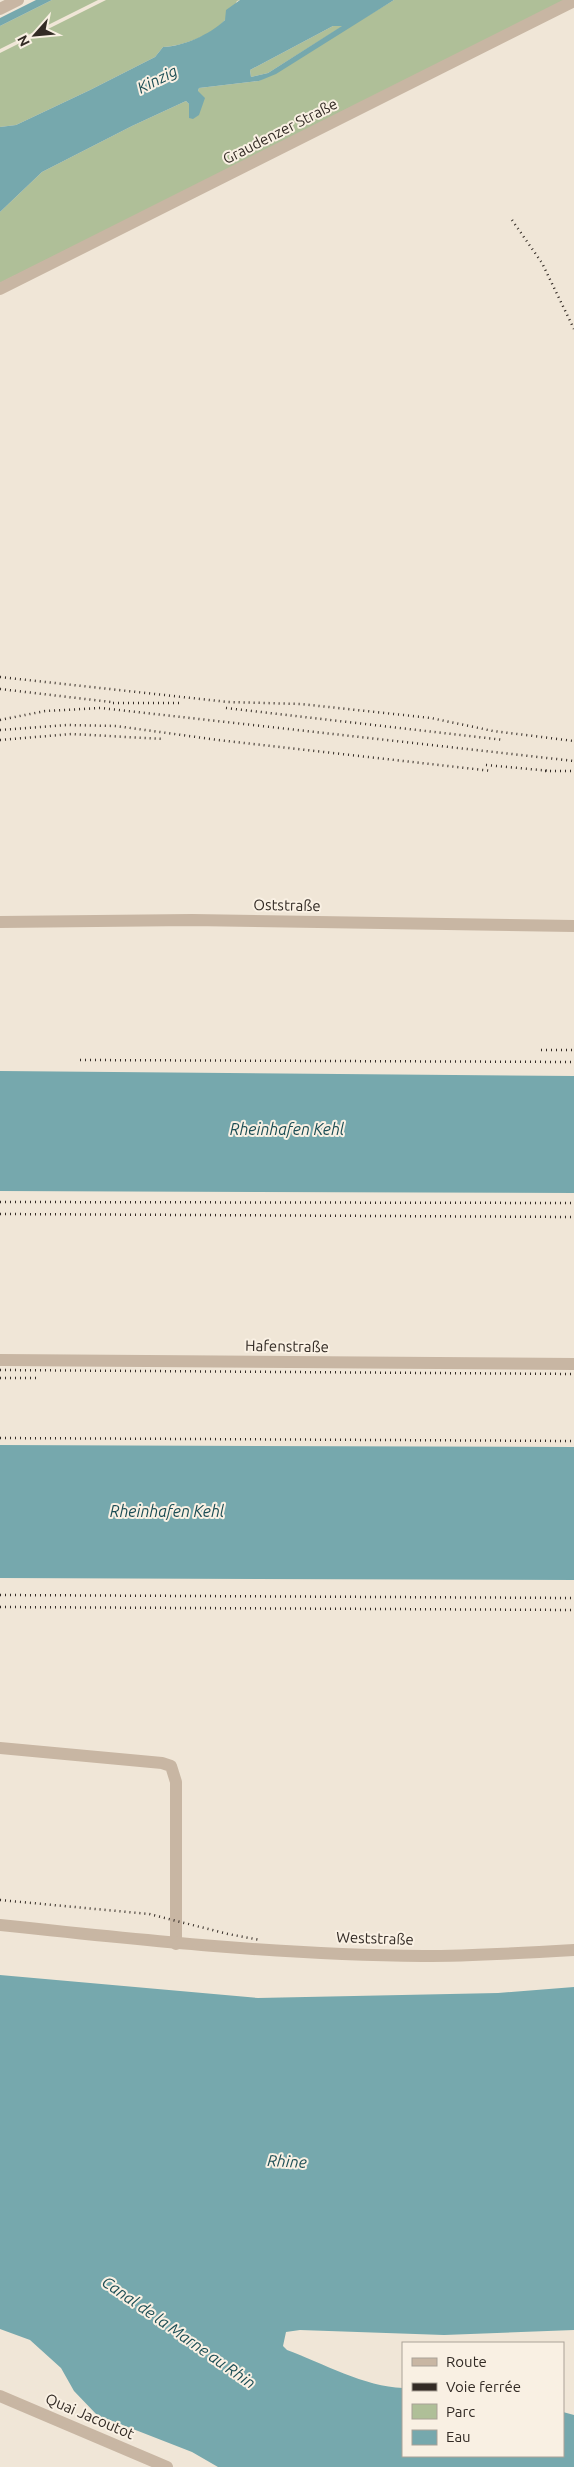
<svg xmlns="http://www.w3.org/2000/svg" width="574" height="2467" viewBox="0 0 574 2467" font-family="Ubuntu,sans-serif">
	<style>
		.green { fill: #afbf98 }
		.water { fill: #76a8ad; fill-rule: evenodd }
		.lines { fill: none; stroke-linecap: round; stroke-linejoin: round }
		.minor { stroke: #c8b6a3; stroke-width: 12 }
		.rail { stroke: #332b25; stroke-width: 2.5; stroke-dasharray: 1 4; stroke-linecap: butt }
		.labels { text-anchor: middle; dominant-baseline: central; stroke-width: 4; stroke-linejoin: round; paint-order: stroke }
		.street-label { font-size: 15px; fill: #332b25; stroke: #f9f0e3 }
		.water-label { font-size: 16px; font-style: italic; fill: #1b4d54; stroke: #f9f0e3 }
	</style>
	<rect width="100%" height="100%" fill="#f0e6d7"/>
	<g class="green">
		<polygon points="52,0 98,0 0,49 0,26"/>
		<path d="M106,0H240L237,1C233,8 229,16 224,21C211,36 182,46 163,47L155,57L90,90L16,125L0,127V53Z"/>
		<polygon points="394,0 568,0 0,283 0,212 42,172 132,126 186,101 189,104 189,118 199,88 259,81"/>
		<polygon points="333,26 343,26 268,73 251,77 250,70"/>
	</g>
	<g class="water">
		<polygon points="36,0 52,0 0,26 0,18"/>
		<path d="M240,0H394L276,74L259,81L199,88L198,91L205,98L199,115L193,119L189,118V104L186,101L132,126L42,172L0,212V127L16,125L90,90L155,57L163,47C184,46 209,35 225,20L226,10ZM333,26H342L268,73L251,77L250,70Z"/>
		<polygon points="0,1071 574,1076 574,1193 0,1191"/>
		<polygon points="0,1445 574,1447 574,1580 0,1578"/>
		<path d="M0,1975L258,1998L498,1993L574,1987V2330L444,2335L300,2330L286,2332L283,2346L287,2350C322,2363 365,2387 403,2388V2456H563V2412L574,2415V2467H218L192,2452L97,2415L74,2391L61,2368L30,2340L0,2329Z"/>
	</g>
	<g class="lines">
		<g class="minor">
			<polyline points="0,9 18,0"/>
			<polyline points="0,289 574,1"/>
			<polyline points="0,922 192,920 574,926"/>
			<polyline points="0,1360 574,1364"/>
			<polyline points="0,1748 162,1763 171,1766 176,1782 176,1944"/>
			<path d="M0,1925C140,1940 281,1955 423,1956C473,1956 524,1953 574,1950"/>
			<polyline points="0,2396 167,2467"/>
		</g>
		<g class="rail">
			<polyline points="512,220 542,263 574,329"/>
			<polyline points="0,677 228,702 301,704 431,718 493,731 574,741"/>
			<polyline points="0,689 111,702"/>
			<polyline points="113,703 181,703"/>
			<polyline points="226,708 504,740"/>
			<polyline points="0,720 45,711 101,708 574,761"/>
			<polyline points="0,730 67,725 116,726 218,740 492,771"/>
			<polyline points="0,740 72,734 163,739"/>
			<polyline points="486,765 551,771"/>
			<polyline points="545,771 574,771"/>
			<polyline points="541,1050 574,1050"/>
			<polyline points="80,1060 574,1062"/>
			<polyline points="0,1202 574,1203"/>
			<polyline points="0,1214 574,1217"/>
			<polyline points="0,1370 574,1374"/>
			<polyline points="0,1378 37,1378"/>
			<polyline points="0,1438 574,1441"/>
			<polyline points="0,1595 574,1598"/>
			<polyline points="0,1607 574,1610"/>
			<polyline points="0,1900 149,1914 228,1934 260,1940"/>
		</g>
	</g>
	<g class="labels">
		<g class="street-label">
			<text transform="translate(280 131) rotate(-27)">Graudenzer Straße</text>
			<text transform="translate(287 905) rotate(1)">Oststraße</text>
			<text transform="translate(287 1346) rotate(1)">Hafenstraße</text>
			<text transform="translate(375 1938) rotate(2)">Weststraße</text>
			<text transform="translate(90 2416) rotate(23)">Quai Jacoutot</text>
		</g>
		<g class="water-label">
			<text transform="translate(157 79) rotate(-27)">Kinzig</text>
			<text x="287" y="1129">Rheinhafen Kehl</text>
			<text x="167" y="1511">Rheinhafen Kehl</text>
			<text transform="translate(287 2161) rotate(3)">Rhine</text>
			<text transform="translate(179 2332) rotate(35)">Canal de la Marne au Rhin</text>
		</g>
	</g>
	<rect x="402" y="2342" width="162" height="115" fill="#f9f0e3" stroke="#aaa197"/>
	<rect x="412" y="2358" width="25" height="8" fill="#c8b6a3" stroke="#aaa197"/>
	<text x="446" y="2367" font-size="15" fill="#332b25">Route</text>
	<rect x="412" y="2383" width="25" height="8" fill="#332b25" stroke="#aaa197"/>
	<text x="446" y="2392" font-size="15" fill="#332b25">Voie ferrée</text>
	<rect x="412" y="2404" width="25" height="15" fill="#afbf98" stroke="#aaa197"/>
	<text x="446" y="2417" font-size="15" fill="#332b25">Parc</text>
	<rect x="412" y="2430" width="25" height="15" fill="#76a8ad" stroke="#aaa197"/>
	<text x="446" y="2442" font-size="15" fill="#332b25">Eau</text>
	<g transform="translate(35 35) rotate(243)" stroke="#f9f0e3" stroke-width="4" paint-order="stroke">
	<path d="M0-4L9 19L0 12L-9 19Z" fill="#332b25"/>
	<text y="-8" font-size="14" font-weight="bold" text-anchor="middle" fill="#332b25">N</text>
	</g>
</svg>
